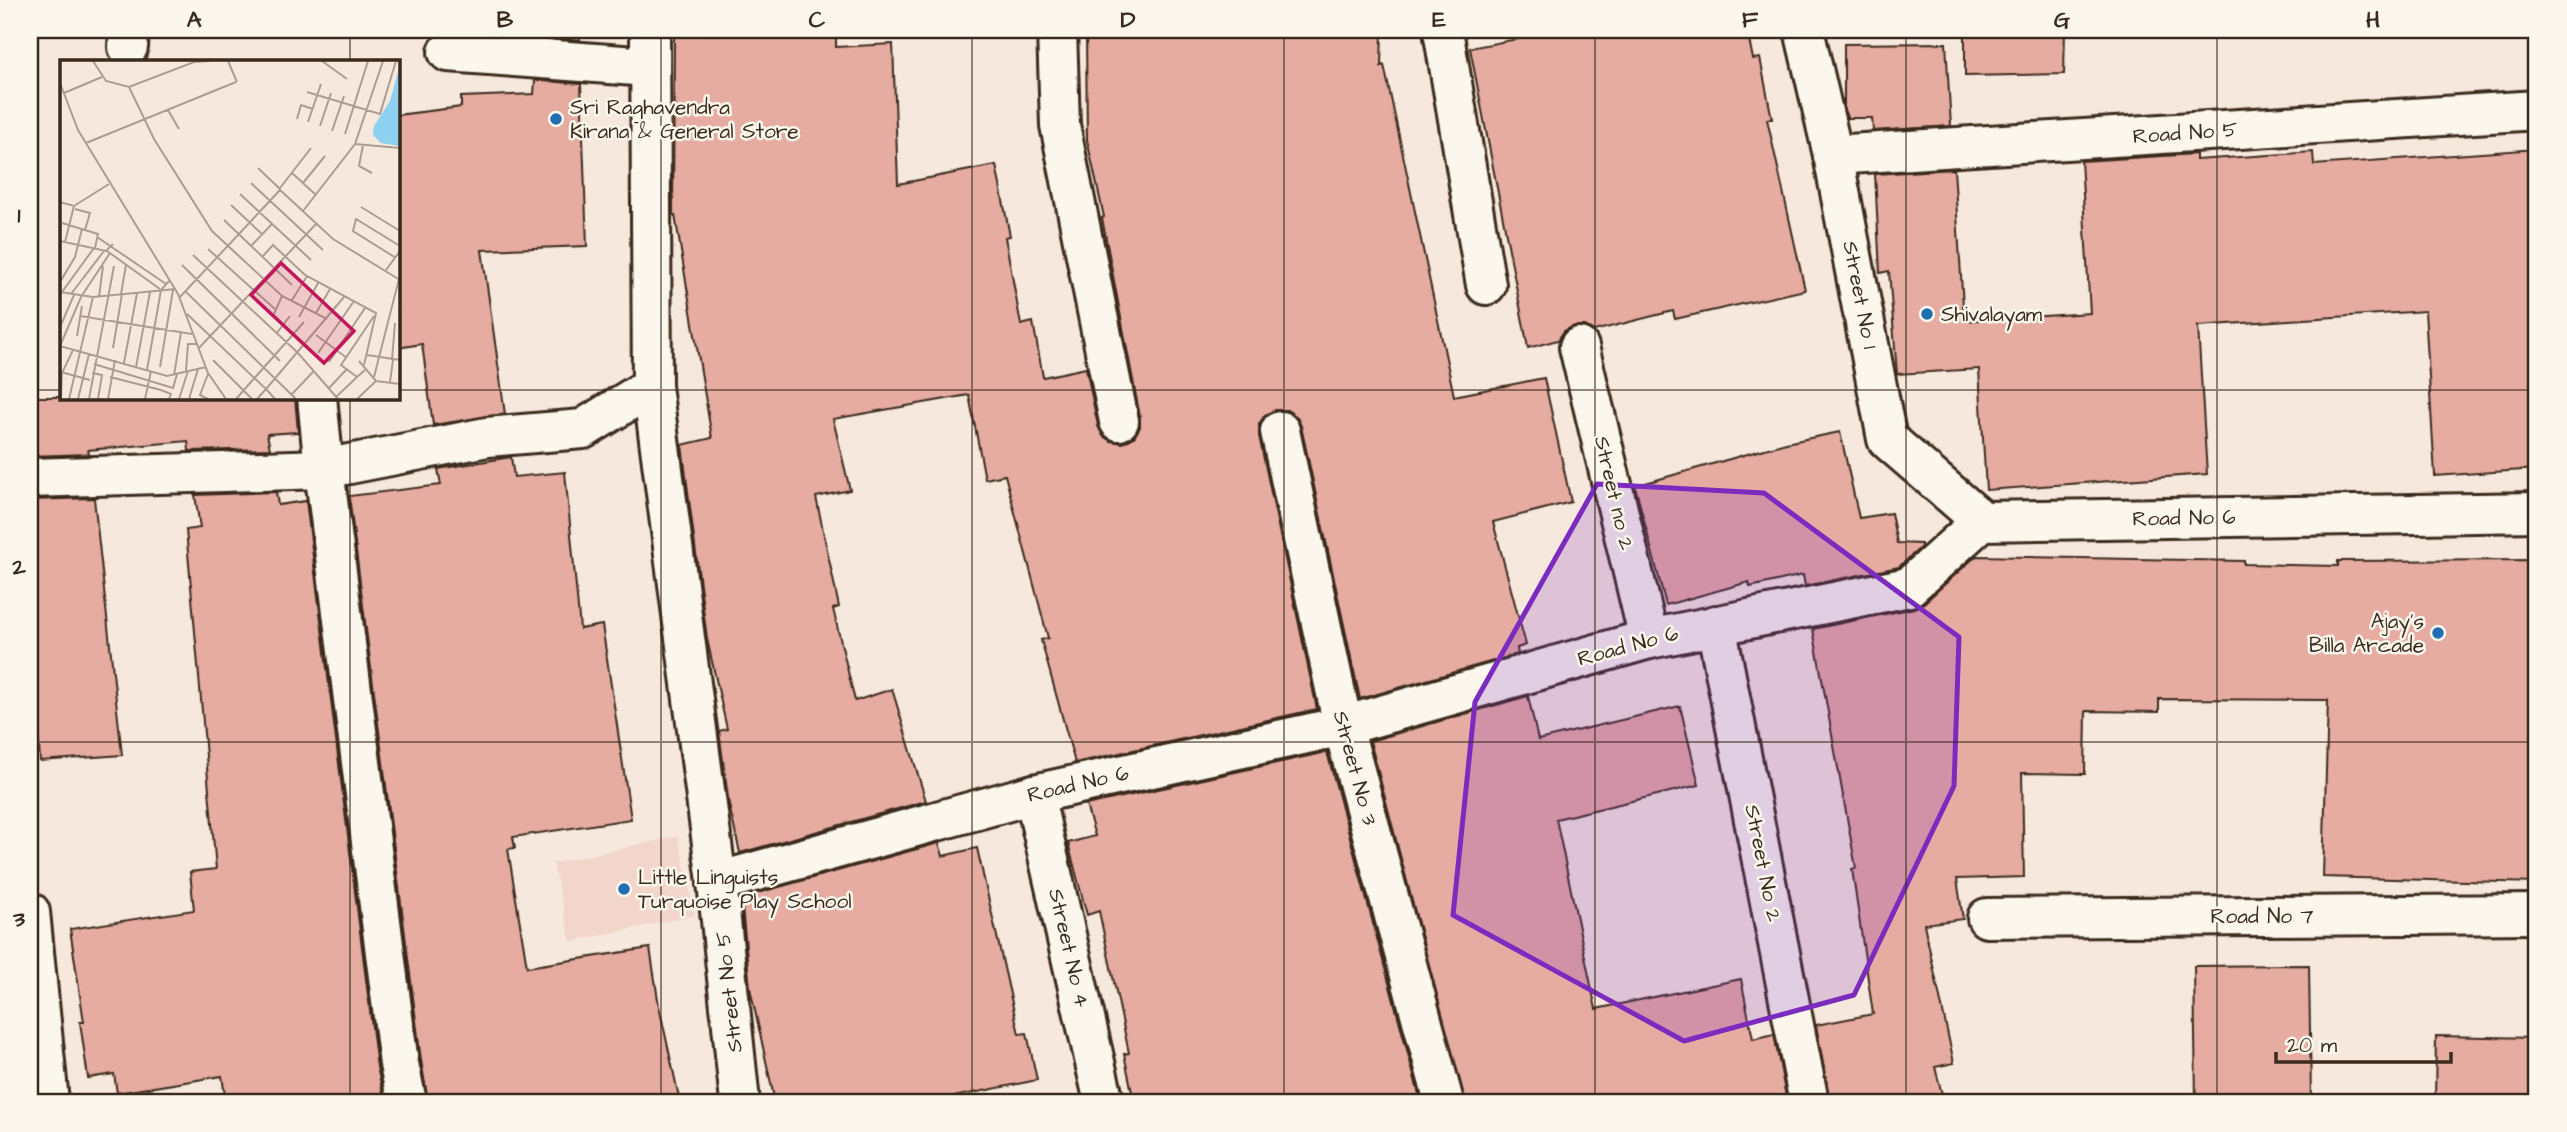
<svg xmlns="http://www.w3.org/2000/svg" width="2567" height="1132" viewBox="0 0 2567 1132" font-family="'Architects Daughter',sans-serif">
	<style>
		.built { fill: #f2d6cb }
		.building { fill: #e6aca2; stroke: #3b2a1e; stroke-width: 2 }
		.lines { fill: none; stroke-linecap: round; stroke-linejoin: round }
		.street-casing { stroke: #3b2a1e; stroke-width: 44 }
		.street { stroke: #fbf7ec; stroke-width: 38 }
		.marked { fill: #7b2cbf; fill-opacity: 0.2; stroke: #7b2cbf; stroke-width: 5; stroke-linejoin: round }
		.grid { fill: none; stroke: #3b2a1e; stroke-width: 2; stroke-opacity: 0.55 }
		.poi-dot { fill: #1f6fb2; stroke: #fbf7ec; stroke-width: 2.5 }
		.labels { text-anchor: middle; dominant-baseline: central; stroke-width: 5; stroke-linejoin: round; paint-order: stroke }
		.poi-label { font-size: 21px; fill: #3b2a1e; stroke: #fbf7ec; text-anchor: start }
		.street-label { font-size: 21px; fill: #3b2a1e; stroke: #fbf7ec }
		.inset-road { fill: none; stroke: #ac9c91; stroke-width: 2 }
		.view { fill: #c2185b; fill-opacity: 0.15; stroke: #c2185b; stroke-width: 3.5 }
		.inset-edge { fill: none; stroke: #3b2a1e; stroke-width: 3.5 }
		.neatline { fill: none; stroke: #3b2a1e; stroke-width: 2.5 }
		.grid-label { font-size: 23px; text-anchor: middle; font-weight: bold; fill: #3b2a1e }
	</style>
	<rect width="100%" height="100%" fill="#f7e8dd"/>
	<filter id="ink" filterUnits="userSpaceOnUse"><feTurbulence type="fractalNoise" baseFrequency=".0143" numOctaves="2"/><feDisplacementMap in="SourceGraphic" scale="14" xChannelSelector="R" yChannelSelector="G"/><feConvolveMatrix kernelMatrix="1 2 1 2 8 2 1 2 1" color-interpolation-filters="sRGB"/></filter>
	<g filter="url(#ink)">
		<polygon class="built" points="678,836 695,915 571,942 553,863"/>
		<g class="building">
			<polygon points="537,30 579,30 580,40 537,37"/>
			<polygon points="1086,30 1382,30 1381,66 1384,65 1454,396 1544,378 1571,502 1493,522 1526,645 1517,648 1518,654 1360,699 1301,426 1297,417 1287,410 1275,410 1265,415 1259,424 1259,436 1317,709 1075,763 1041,640 1048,638 1005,475 985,479 969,395 833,419 850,490 816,497 839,607 833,609 855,701 892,689 926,801 740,853 729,805 719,731 727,729 707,639 682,445 712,438 675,215 673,216 674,34 836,35 836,47 893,44 898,184 996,165 1010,236 1005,237 1021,325 1033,322 1043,377 1086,368 1098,426 1103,436 1111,441 1123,443 1134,437 1140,427 1140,417 1102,218 1104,217 1087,140"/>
			<polygon points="1564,30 1747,30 1753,59 1760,58 1772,119 1767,119 1805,290 1675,319 1673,311 1594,331 1585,326 1575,326 1564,331 1558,340 1528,348 1470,48"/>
			<polygon points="1965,30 2065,30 2064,74 1965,76"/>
			<polygon points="1946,43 1951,126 1873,131 1872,118 1847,118 1844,108 1844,44"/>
			<polygon points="535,80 581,84 587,246 482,250 505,414 433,425 422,344 397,348 397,115 461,107 461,97 534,94"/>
			<polygon points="2537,149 2537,469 2435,476 2425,311 2198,326 2207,474 1986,490 1979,369 1897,374 1889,271 1880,273 1875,174 1954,169 1964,321 2090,313 2081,161 2196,154 2196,160 2313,152 2314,165"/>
			<polygon points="30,397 295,397 298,432 267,434 270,449 189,451 188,441 88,450 89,454 30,456"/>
			<polygon points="1840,432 1859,518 1891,513 1897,543 1921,544 1921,547 1899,567 1805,586 1803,575 1750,587 1749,582 1666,605 1635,486 1786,443"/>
			<polygon points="511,457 514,477 565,472 580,629 602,625 631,819 513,837 515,848 508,849 527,967 650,948 659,1006 680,1102 428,1102 421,1060 349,496 441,485 438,469"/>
			<polygon points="276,492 278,505 306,501 377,1067 385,1102 226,1102 222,1076 117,1093 114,1074 88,1078 80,1022 84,1022 70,929 194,910 190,872 216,869 186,530 200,528 195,495"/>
			<polygon points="94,498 122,755 40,761 35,680 30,680 30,500"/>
			<polygon points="1976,556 2244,561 2244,564 2338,566 2338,561 2537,560 2537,883 2323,877 2328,700 2159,699 2159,712 2086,711 2085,774 2022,773 2024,877 1957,879 1963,919 1924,924 1954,1063 1935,1067 1944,1102 1830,1102 1816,1025 1873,1014 1852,869 1856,868 1813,629 1914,608 1924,603"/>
			<polygon points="1528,696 1538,740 1680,706 1699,785 1556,819 1596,1009 1741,979 1753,1039 1774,1034 1787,1102 1465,1102 1370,741"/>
			<polygon points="1327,752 1421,1102 1134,1102 1124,1054 1129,1053 1099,911 1087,915 1068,843 1095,836 1086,805"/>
			<polygon points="939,843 943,856 977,848 1019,1034 1027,1033 1037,1080 929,1102 775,1102 750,988 742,907 752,904 750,895"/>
			<polygon points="2309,965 2311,1102 2196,1102 2194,966"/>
			<polygon points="2436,1036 2537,1038 2537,1102 2435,1102"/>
		</g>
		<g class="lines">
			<g class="street-casing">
				<g id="street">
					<polyline points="650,30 652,386 717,882 740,1102"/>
					<polyline points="1057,30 1060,125 1119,421"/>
					<polyline points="1443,30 1486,285"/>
					<polyline points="1804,30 1833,155 1887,439 1982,521"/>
					<polyline points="128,47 129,30"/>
					<polyline points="448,52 649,67"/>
					<polyline points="1833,155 2537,110"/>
					<polyline points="1579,347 1649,639"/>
					<polyline points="317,397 324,469 399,1064 407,1102"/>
					<polyline points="1280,431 1343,726 1444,1102"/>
					<polyline points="30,478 324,469 487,437 583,429 652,386"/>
					<polyline points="1716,625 1809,1102"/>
					<polyline points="1034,794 1104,1102"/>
					<polyline points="717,882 1034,794 1343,726 1649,639 1909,587 1982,521 2537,512"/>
					<polyline points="30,912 49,1102"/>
					<polyline points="1987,918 2537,914"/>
				</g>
			</g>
			<use href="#street" class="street"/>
		</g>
	</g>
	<path class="marked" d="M1597,484L1764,493L1959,637L1954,786L1854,995L1684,1041L1453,915L1475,702Z"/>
	<path class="grid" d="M350,30V61M661,30V1102M972,30V1102M1284,30V1102M1595,30V1102M1906,30V1102M2217,30V1102M30,390H61M397,390H2537M350,397V1102M30,742H2537"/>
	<g class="poi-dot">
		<circle cx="556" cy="119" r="7"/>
		<circle cx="1927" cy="314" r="7"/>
		<circle cx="2438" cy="633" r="7"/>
		<circle cx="624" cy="889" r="7"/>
	</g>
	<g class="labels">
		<g class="poi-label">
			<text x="570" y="107">Sri Raghavendra<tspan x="570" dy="24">Kirana &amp; General Store</tspan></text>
			<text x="1941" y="314">Shivalayam</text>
			<text x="2424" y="621" text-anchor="end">Ajay's<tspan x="2424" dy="24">Billa Arcade</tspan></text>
			<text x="638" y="877">Little Linguists<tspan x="638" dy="24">Turquoise Play School</tspan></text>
		</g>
		<g class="street-label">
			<text transform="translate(2185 133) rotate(-4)">Road No 5</text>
			<text transform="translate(1860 295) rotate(79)">Street No 1</text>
			<text transform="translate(1614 493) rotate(77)">Street no 2</text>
			<text transform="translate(2184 518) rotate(-1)">Road No 6</text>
			<text transform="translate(1628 646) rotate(-15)">Road No 6</text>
			<text transform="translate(1355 768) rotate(75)">Street No 3</text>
			<text transform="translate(1078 784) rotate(-13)">Road No 6</text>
			<text transform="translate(1763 863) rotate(79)">Street No 2</text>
			<text x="2262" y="916">Road No 7</text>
			<text transform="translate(1069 948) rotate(77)">Street No 4</text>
			<text transform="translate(729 992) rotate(-96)">Street No 5</text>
		</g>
	</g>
	<g transform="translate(60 60)">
		<rect width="340" height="340" fill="#f7e8dd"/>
		<path d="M339,8V86L321,83L313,75L314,66L330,41Z" fill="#8dd0ef"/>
		<path class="inset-road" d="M33,1L46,21L69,27L134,2L150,1M168,1L177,22M262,1L287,19M0,23L18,70L118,234L148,313L166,339M69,27L94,79L152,171L222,236L267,259M247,32L320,54L336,1M4,33L42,17M108,50L119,69M237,59L241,45L253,49M248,62L261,24M260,66L271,33M272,71L284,36M285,74L308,1M26,83L176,22M295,84L340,88M303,85L299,106L312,113M198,108L220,129M232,113L256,135M191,123L263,190M243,123L265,96M220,128L251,88M180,134L251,200M0,142L14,146L49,124M171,145L202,174M301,147L340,171M15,149L30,153L25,170M243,151L295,84L323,1M164,160L232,225M2,163L38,174L35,188M37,177L106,224M0,181L46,191L53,184M5,182L14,146M191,186L212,164M148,189L216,250M47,191L100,229M133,195L238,293L278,339M202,197L213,185L245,215L316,253L304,305M336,198L293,171L296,159L340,186M122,205L220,301M326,210L340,191M0,222L15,197L22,169M125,231L236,339M0,232L33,237L116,229M2,232L34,188M11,234L44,191M61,234L66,205M39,237L43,206M120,237L220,130L273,179L340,220M232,240L247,216M256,253L270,229M127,254L206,329L197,339M20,256L132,274M213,256L222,236M239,257L258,223M0,267L14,235M216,274L230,256M256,275L287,298M17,276L22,246M0,286L107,316L146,307M0,286L21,237L50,193M53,288L62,234M138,289L256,164M258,293L294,241M307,295L340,300M153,300L192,339M332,300L335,263M299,301L316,321L340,324M269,302L305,248M64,303L77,233M34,304L113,328L117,314M76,307L90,232M100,307L113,230M87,310L101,230L109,221M305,310L297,317L281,305L314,256M126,311L128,284H136M1,312L30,320M32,313L42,315L38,339M148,314L140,335L148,339M114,315L121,272M50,317L101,330L111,334L109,339M314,317L339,219M330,322L333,300M269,328L287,309M232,334L253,312M276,337L297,317M1,339L2,313L13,290M9,339L33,237M18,339L29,294M29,339L54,206M48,339L55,300M85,339L91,311M119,339L128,311M129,339L138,309M176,339L244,262M215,339L206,329L284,237M297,339L316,321"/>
		<path class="view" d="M221,203L294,271L264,303L191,235Z"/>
		<rect width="340" height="340" class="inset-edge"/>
	</g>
	<rect width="2567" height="1132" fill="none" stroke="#fbf7ec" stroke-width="77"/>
	<path d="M2276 1052v10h175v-10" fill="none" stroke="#3b2a1e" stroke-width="3.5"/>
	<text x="2287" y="1052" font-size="21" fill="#3b2a1e" stroke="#fbf7ec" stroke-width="5" paint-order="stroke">20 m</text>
	<rect x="38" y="38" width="2490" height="1056" class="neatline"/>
	<g class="grid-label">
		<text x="194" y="27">A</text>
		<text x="505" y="27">B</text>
		<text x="817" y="27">C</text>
		<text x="1128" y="27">D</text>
		<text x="1439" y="27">E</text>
		<text x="1750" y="27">F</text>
		<text x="2062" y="27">G</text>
		<text x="2373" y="27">H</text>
		<text x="19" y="222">1</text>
		<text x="19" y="574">2</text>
		<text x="19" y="926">3</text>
	</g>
</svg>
